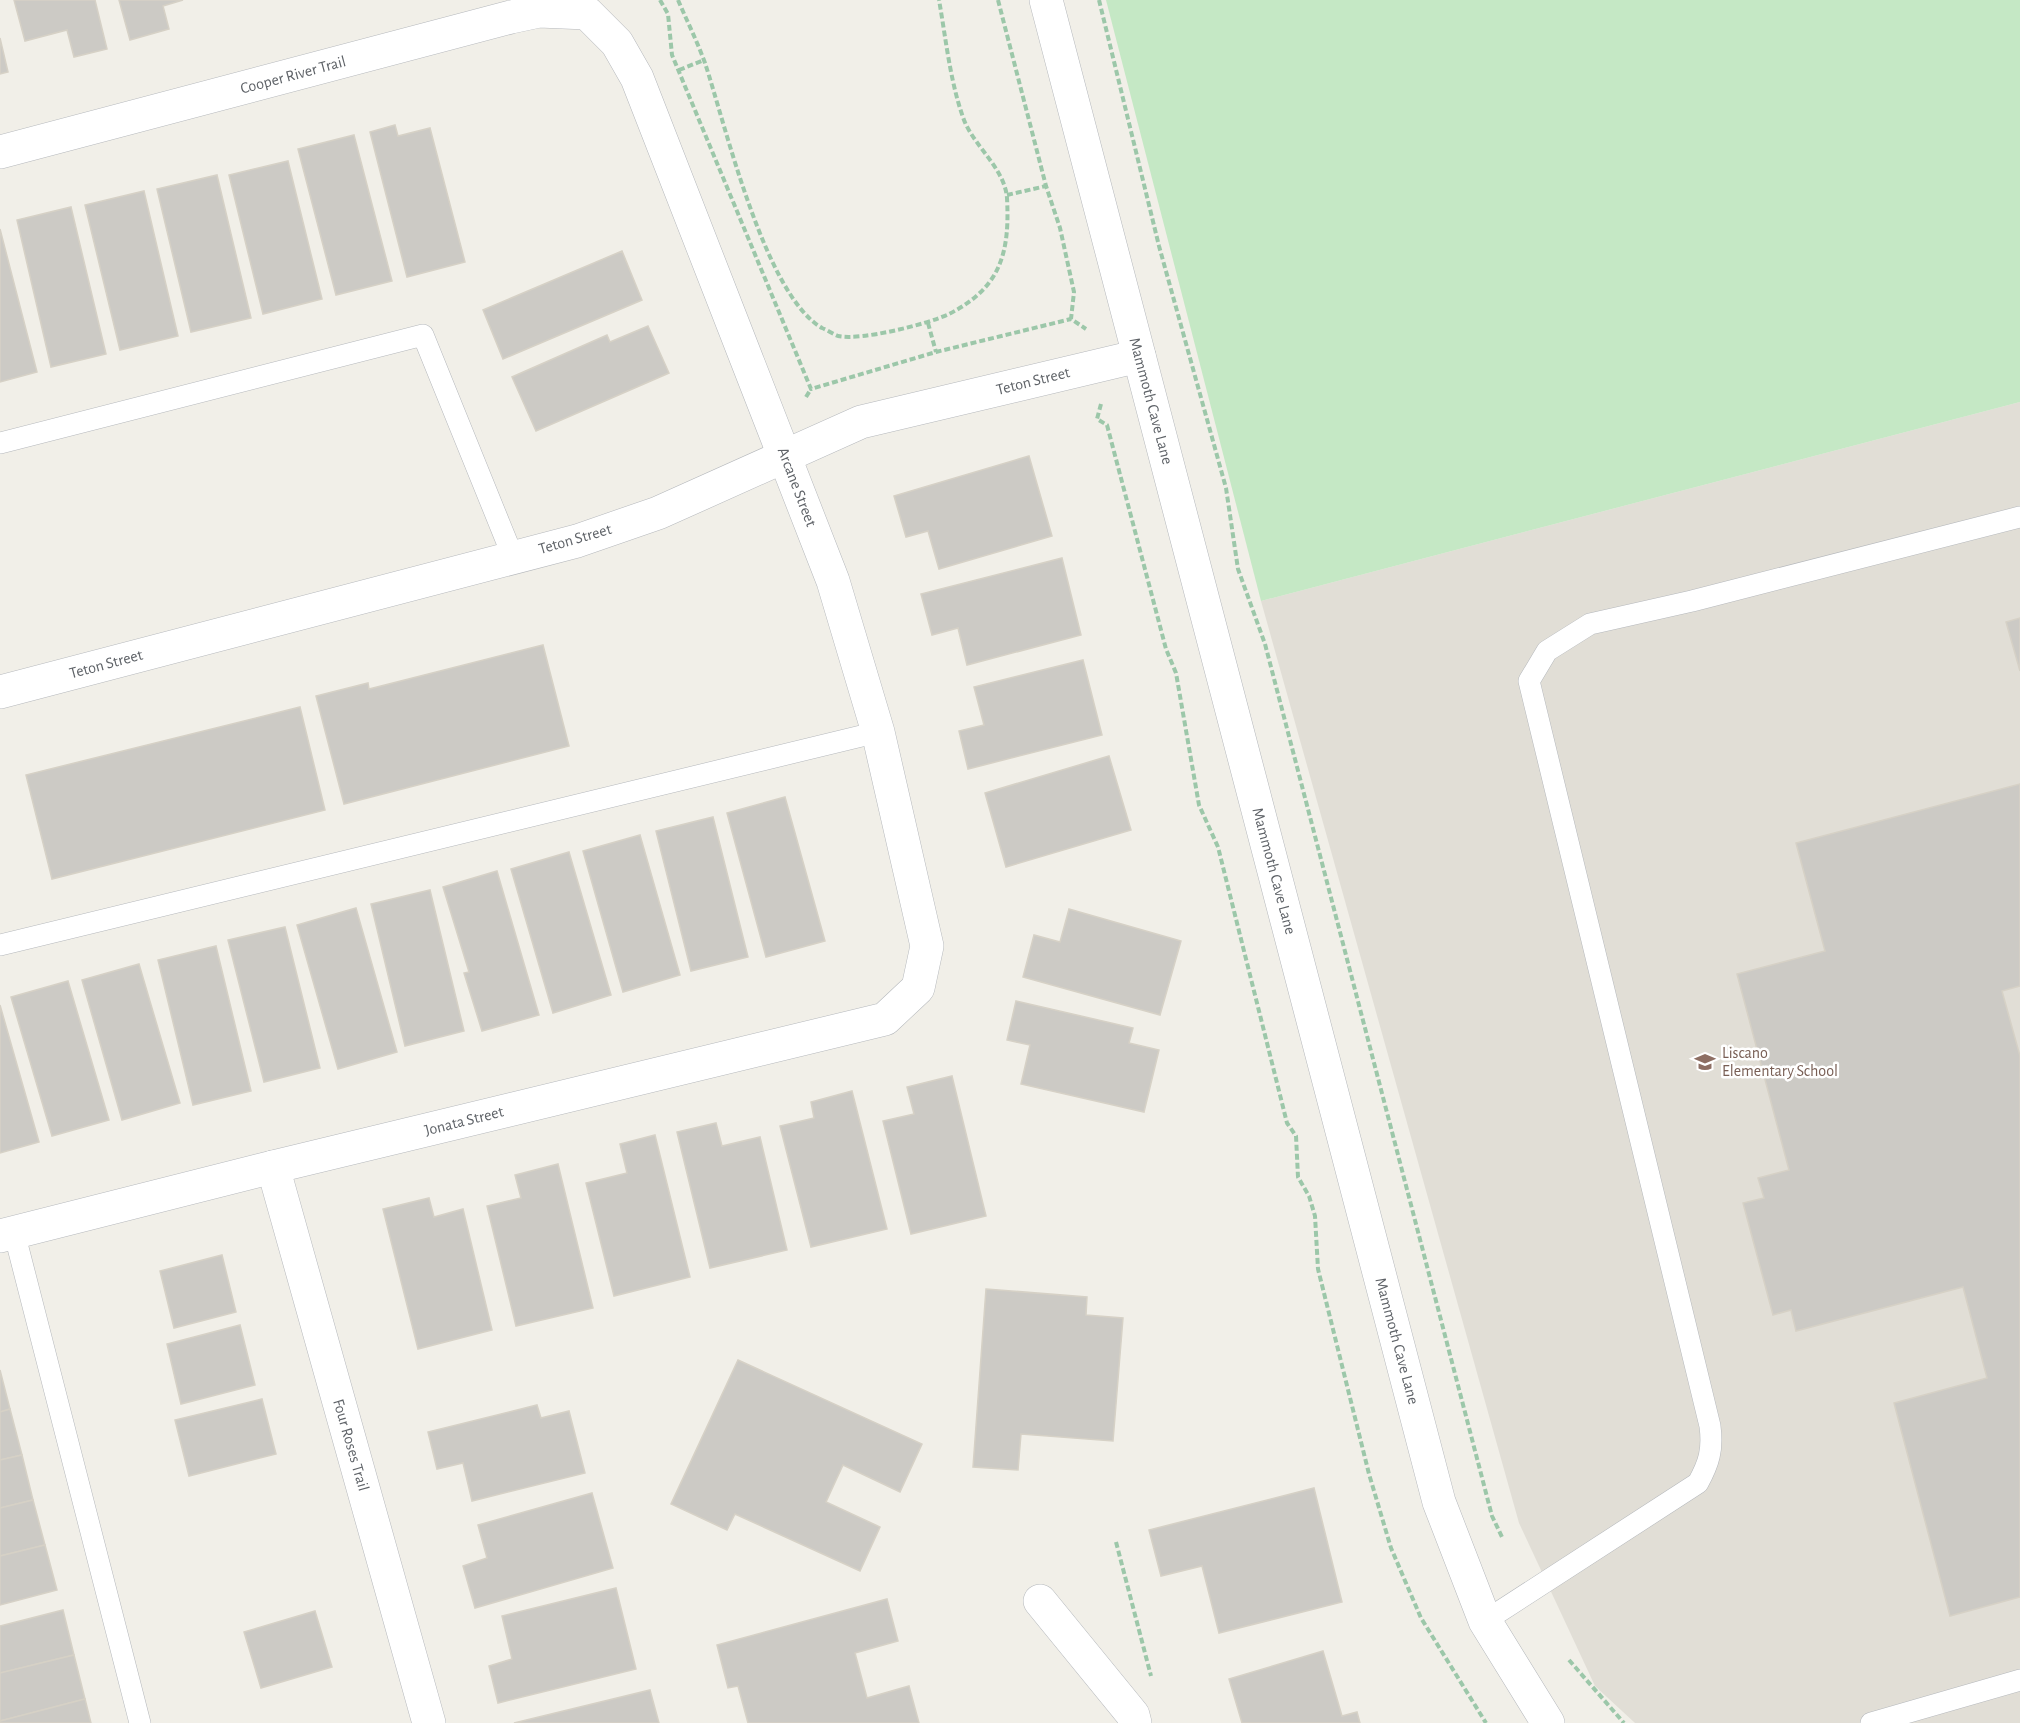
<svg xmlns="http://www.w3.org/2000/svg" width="2020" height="1723" viewBox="0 0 2020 1723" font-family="'Alegreya Sans',sans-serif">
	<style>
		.education { fill: #e1ded6 }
		.green { fill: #c5e8c5 }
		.building { fill: #cccac5; stroke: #d6d1c6; stroke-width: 1.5 }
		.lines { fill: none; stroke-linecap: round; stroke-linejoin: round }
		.service-casing { stroke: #b5b8bc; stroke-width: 22 }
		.minor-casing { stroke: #b5b8bc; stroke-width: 34 }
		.path { stroke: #9cc7a9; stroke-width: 4; stroke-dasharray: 6 3; stroke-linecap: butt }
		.service { stroke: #fff; stroke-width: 21 }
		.minor { stroke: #fff; stroke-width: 33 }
		.labels { text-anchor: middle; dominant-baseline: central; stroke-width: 5; stroke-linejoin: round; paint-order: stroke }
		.street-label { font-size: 16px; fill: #5f6368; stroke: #fff }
		.education-label { font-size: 16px; fill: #785e54; stroke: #fff; text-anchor: start }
	</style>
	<rect width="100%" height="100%" fill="#f1efe8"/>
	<polygon class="education" points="2020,402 2020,1723 1635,1723 1595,1686 1519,1523 1261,601"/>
	<polygon class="green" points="1106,0 2020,0 2020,402 1261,601"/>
	<g class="building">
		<polygon points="14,0 95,0 107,49 74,57 67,30 25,41"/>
		<polygon points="119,0 183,0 163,6 169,29 130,40"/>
		<polygon points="0,38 8,72 0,74"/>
		<polygon points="395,125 398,136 430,128 465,262 407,277 370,132"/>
		<polygon points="354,135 392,281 336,295 298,149"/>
		<polygon points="288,161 322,299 263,314 229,175"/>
		<polygon points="217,175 251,318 191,332 157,189"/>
		<polygon points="144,191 178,336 120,350 85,205"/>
		<polygon points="71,207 106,354 51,367 17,220"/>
		<polygon points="0,229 37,372 0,382"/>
		<polygon points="622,251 642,300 503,359 483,310"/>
		<polygon points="648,326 669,373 536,431 512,377 607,335 610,342"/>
		<polygon points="1029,456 1052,536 939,569 928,531 906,537 894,496"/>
		<polygon points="1062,558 1081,635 967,665 958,628 932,635 921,594"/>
		<polygon points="2020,618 2020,671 2006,622"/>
		<polygon points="543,645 569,746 344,804 316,696 368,683 369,689"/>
		<polygon points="1083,660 1102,735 968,769 959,731 984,725 974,687"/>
		<polygon points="300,707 325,810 52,879 26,775"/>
		<polygon points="1109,756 1131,830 1006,867 985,793"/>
		<polygon points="2020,784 2020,986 2002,991 2020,1056 2020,1597 1950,1616 1894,1403 1987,1378 1963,1287 1796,1331 1791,1310 1773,1315 1743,1203 1764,1198 1758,1178 1789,1170 1737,974 1825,951 1796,843"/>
		<polygon points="785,797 825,941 766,957 727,813"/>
		<polygon points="713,817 748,957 691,971 656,831"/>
		<polygon points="640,835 680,975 623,992 583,851"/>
		<polygon points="569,852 611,995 553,1013 511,869"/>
		<polygon points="497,871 539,1015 482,1031 464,973 469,972 443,887"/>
		<polygon points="430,890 464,1031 405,1046 371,904"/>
		<polygon points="356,908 397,1052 338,1069 297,925"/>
		<polygon points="1069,909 1181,941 1160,1015 1023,977 1034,935 1060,942"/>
		<polygon points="285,927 320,1068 264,1082 228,940"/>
		<polygon points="216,946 251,1091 193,1105 158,960"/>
		<polygon points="139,964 180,1103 122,1120 82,980"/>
		<polygon points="68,981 109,1120 52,1136 11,997"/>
		<polygon points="1016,1001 1133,1028 1129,1043 1159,1050 1144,1112 1021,1084 1030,1045 1007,1040"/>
		<polygon points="0,1005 39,1142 0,1153"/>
		<polygon points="952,1076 986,1216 911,1234 883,1121 914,1114 907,1087"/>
		<polygon points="852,1091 887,1229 811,1247 780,1126 814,1118 811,1102"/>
		<polygon points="716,1123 722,1146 760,1137 787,1250 710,1268 677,1132"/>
		<polygon points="655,1135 690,1277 614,1296 586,1183 627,1173 620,1144"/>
		<polygon points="558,1164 593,1308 516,1326 487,1206 521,1198 515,1175"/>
		<polygon points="429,1198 434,1217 463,1209 492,1330 418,1349 383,1209"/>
		<polygon points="222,1255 236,1312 174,1328 160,1271"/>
		<polygon points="986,1289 1087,1297 1086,1315 1123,1318 1113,1441 1021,1434 1018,1470 973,1467"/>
		<polygon points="240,1325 255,1385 181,1404 167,1344"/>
		<polygon points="738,1360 922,1444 900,1492 843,1465 826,1502 880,1527 860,1571 735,1514 727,1530 671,1504"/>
		<polygon points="0,1370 10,1409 0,1412"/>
		<polygon points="262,1399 276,1454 189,1476 175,1420"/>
		<polygon points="537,1405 541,1418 569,1411 585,1473 472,1501 463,1463 437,1469 428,1432"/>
		<polygon points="10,1409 22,1455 0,1460 0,1412"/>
		<polygon points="22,1455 33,1500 0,1508 0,1460"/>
		<polygon points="1314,1488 1342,1602 1219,1633 1202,1566 1161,1576 1149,1530"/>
		<polygon points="592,1493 613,1568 475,1608 463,1566 487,1558 478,1525"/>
		<polygon points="33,1500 45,1545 0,1556 0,1508"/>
		<polygon points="45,1545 57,1590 0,1605 0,1556"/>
		<polygon points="616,1588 636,1669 498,1703 489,1666 512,1659 502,1616"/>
		<polygon points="887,1599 898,1641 855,1653 867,1698 909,1686 919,1723 748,1723 738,1686 728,1688 717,1645"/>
		<polygon points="63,1610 74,1655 0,1673 0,1626"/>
		<polygon points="315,1611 332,1667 261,1688 244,1632"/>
		<polygon points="1323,1651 1342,1716 1357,1712 1360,1723 1242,1723 1229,1679"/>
		<polygon points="74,1655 85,1699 0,1721 0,1673"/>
		<polygon points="650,1690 659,1723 514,1723"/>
		<polygon points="85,1699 91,1723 0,1723 0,1721"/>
	</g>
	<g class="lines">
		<g class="service-casing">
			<g id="service">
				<polyline points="0,443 423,335 513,557"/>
				<polyline points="0,945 878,732"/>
				<polyline points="14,1232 140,1723"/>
				<path d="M1485,1621L1698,1483C1709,1463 1713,1450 1710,1426L1529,681L1547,651L1590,624L1692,601L2020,517"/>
				<polyline points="1871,1723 2020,1680"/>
			</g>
		</g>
		<g class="minor-casing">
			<g id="minor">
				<polyline points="1046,0 1439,1502 1485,1621 1548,1723"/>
				<polyline points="0,152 511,17 539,11 587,13 617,43 637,78 833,581 878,732 927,946 918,988 885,1019 273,1167 0,1236"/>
				<polyline points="0,692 577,541 658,513 861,422 1139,356"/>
				<polyline points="273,1167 429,1723"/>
				<polyline points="1040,1601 1133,1715 1135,1723"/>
			</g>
		</g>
		<g class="path">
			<polyline points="660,0 668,14 672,55 811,389 936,352 1071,319"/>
			<path d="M678,0C687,21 697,41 705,63C726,127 765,295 822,328C827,330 833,334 838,336C861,341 928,324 949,314C1000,288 1010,254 1007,198C1005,169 974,146 964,120C950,82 946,39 939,0"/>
			<polyline points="998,0 1046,186 1060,228 1074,292 1071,319 1086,329"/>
			<polyline points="1099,0 1159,246 1226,488 1238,569 1265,644 1492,1516 1502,1537"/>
			<polyline points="679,70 704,60"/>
			<polyline points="1007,195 1046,186"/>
			<polyline points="928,323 936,352"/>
			<polyline points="806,397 811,389"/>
			<polyline points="1101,404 1097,419 1107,425 1166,649 1176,673 1199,805 1218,847 1287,1123 1296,1136 1298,1177 1309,1196 1315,1216 1318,1269 1369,1474 1391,1548 1421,1618 1486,1723"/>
			<polyline points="1116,1542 1151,1676"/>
			<polyline points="1569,1660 1624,1723"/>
		</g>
		<use href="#service" class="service"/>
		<use href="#minor" class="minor"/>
	</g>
	<defs>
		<g id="school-bare" transform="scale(1.62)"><path d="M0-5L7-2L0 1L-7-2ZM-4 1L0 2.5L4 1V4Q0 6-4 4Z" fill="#8d6e63" stroke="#fff" stroke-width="2.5" paint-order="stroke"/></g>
	</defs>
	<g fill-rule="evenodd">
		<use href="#school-bare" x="1705" y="1062"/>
	</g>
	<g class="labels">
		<g class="street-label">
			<text transform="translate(293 75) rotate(-15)">Cooper River Trail</text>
			<text transform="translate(1033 381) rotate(-14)">Teton Street</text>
			<text transform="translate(1151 401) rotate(75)">Mammoth Cave Lane</text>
			<text transform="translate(797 487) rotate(69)">Arcane Street</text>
			<text transform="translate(575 539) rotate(-16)">Teton Street</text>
			<text transform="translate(106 664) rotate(-15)">Teton Street</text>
			<text transform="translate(1274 871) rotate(75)">Mammoth Cave Lane</text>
			<text transform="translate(464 1121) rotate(-14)">Jonata Street</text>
			<text transform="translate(1397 1341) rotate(75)">Mammoth Cave Lane</text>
			<text transform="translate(351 1445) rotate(74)">Four Roses Trail</text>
		</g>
		<g class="education-label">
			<text x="1722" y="1053">Liscano<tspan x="1722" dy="18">Elementary School</tspan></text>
		</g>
	</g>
</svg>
